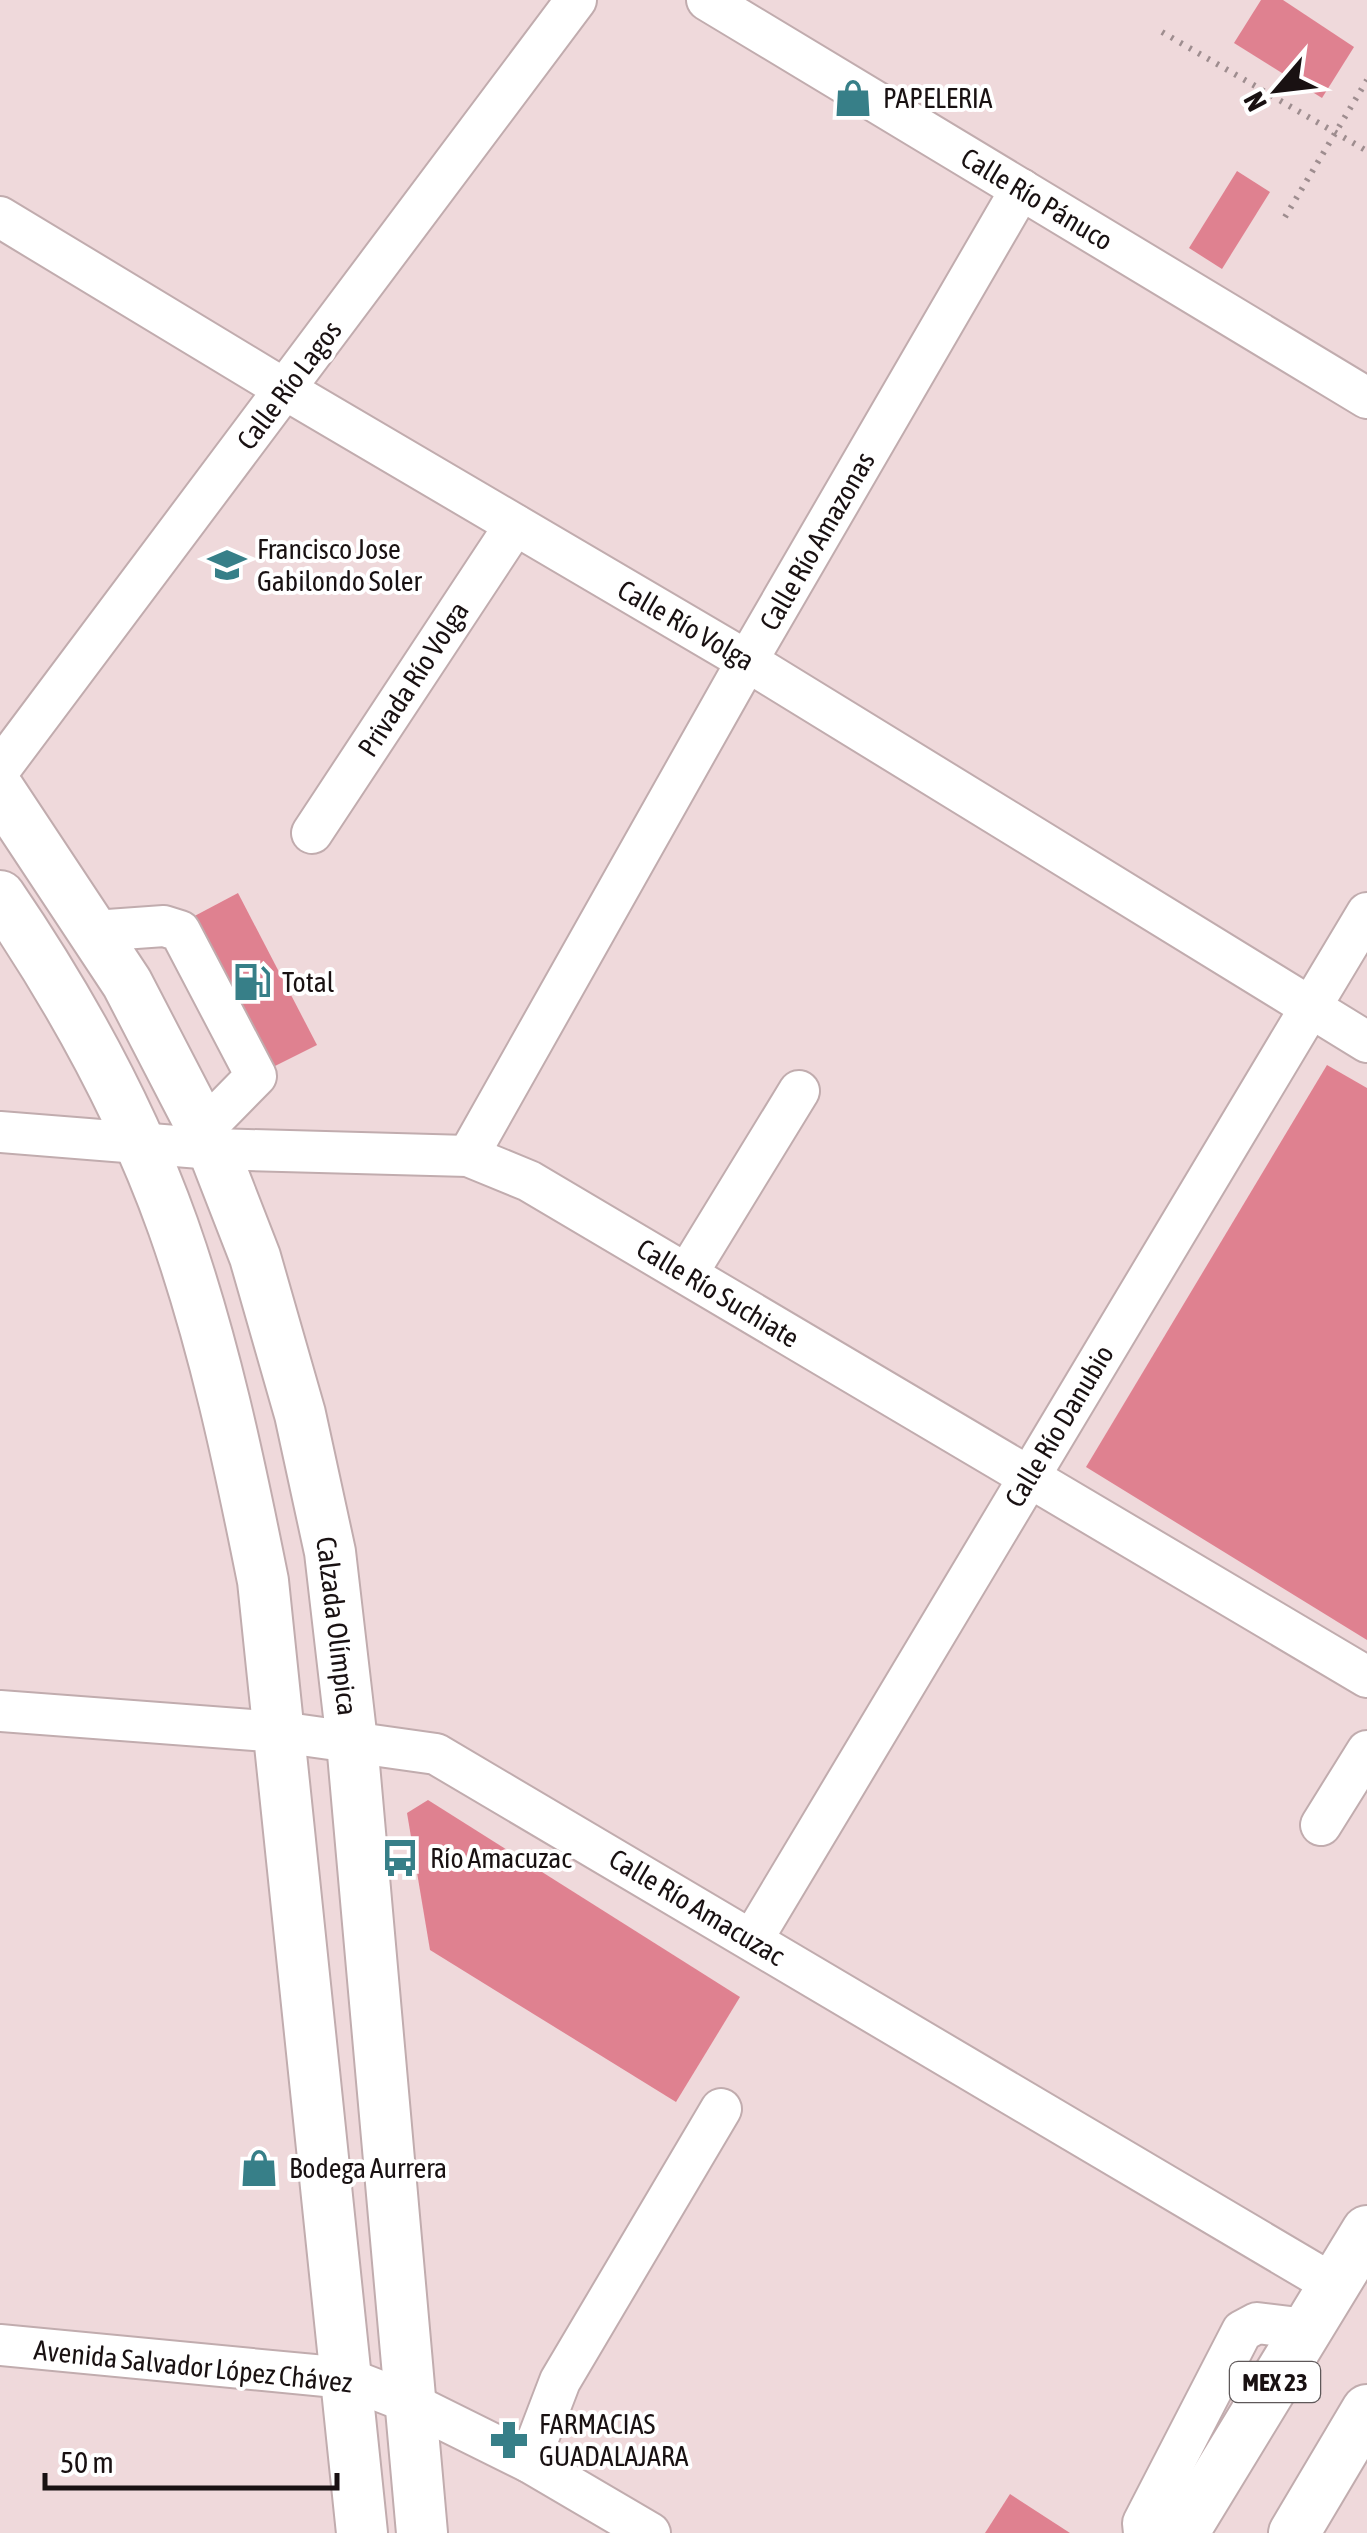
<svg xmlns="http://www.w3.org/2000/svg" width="1367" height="2533" viewBox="0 0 1367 2533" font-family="'Asap Condensed',sans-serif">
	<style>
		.building { fill: #df8190 }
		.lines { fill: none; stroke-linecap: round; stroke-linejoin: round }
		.minor-casing { stroke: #c1acae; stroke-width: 44 }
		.major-casing { stroke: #c1acae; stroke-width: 54 }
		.path { stroke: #9e8d8f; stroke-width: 6; stroke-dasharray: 2.5 8; stroke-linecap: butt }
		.minor { stroke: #fff; stroke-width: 40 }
		.major { stroke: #fff; stroke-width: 50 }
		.labels { text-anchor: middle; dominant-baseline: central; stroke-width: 8; stroke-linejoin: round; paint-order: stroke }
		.shield { fill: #fff; stroke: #5e5859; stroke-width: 2.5 }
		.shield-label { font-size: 25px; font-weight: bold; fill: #191112 }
		.poi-label { font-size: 28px; fill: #191112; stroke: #fff; text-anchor: start }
		.street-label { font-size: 28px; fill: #191112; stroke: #fff }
	</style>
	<rect width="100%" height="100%" fill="#efd9db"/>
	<g class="building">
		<polygon points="1261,0 1283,0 1354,47 1322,98 1234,43"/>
		<polygon points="1237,171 1270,192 1222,269 1189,248"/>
		<polygon points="238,893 317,1045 265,1071 187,920"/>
		<polygon points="1327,1065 1367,1088 1367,1640 1086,1467"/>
		<polygon points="428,1800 740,1997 676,2102 430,1950 407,1813"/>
		<polygon points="1010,2494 1070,2533 985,2533"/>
	</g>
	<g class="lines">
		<g class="minor-casing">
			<g id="minor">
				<polyline points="707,0 1367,398"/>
				<polyline points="0,217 286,390 747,661 1367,1042"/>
				<polyline points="0,769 576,0"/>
				<polyline points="312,833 515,525"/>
				<polyline points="94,931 164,926 180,931 256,1076 203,1130"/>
				<polyline points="0,1132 213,1149 468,1156 529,1181 1367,1677"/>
				<polyline points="468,1156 747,661 1021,189"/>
				<polyline points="687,1274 799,1091"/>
				<polyline points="0,1711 280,1732 436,1754 1334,2285"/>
				<polyline points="1321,1825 1367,1751"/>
				<polyline points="752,1940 1367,913"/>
				<polyline points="0,2345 346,2378 408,2402 529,2462 650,2533"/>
				<polyline points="529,2462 560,2381 721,2109"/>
				<polyline points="1144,2533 1143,2523 1242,2331 1257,2323 1307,2329"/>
			</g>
		</g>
		<g class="major-casing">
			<g id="major">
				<polyline points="0,791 127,983 213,1149 255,1257 300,1414 330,1552 352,1742 422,2533"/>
				<path d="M0,896C69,997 132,1111 173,1226C214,1342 239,1461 263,1581L362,2533"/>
				<polyline points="1183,2533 1367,2231"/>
				<polyline points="1294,2533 1367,2410"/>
			</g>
		</g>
		<g class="path">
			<polyline points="1162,32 1367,151"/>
			<polyline points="1285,217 1367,80"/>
		</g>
		<use href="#minor" class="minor"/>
		<use href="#major" class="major"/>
	</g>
	<defs>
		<g id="shop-bare" transform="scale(3)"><path d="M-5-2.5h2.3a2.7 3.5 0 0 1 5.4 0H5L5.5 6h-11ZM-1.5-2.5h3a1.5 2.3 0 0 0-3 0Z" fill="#377f88" stroke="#fff" stroke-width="2.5" paint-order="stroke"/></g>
		<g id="school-bare" transform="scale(3)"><path d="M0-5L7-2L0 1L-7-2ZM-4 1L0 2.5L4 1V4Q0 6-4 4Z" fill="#377f88" stroke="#fff" stroke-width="2.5" paint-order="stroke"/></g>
		<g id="fuel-bare" transform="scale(3)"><path d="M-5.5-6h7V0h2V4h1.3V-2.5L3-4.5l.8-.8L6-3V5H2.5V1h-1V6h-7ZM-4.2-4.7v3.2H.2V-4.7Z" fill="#377f88" stroke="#fff" stroke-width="2.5" paint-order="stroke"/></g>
		<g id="bus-bare" transform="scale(3)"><path d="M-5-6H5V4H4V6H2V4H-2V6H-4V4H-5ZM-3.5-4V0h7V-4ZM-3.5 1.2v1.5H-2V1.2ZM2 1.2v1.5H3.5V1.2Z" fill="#377f88" stroke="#fff" stroke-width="2.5" paint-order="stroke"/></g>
		<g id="pharmacy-bare" transform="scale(3)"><path d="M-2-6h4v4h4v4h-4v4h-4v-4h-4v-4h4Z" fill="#377f88" stroke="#fff" stroke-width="2.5" paint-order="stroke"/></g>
	</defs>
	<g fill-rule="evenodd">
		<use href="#shop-bare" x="853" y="98"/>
		<use href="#school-bare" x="227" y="565"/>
		<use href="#fuel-bare" x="252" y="982"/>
		<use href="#bus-bare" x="400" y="1858"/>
		<use href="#shop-bare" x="259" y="2168"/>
		<use href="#pharmacy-bare" x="509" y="2440"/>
	</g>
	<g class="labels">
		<rect class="shield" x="1230" y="2362" width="90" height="40" rx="8"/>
		<g class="shield-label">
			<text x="1275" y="2382">MEX 23</text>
		</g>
		<g class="poi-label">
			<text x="883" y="98">PAPELERIA</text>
			<text x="257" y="549">Francisco Jose<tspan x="257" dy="32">Gabilondo Soler</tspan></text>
			<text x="282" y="982">Total</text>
			<text x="430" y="1858">Río Amacuzac</text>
			<text x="289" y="2168">Bodega Aurrera</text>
			<text x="539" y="2424">FARMACIAS<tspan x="539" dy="32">GUADALAJARA</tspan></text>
		</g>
		<g class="street-label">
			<text transform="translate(1037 199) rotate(31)">Calle Río Pánuco</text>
			<text transform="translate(289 385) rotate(-53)">Calle Río Lagos</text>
			<text transform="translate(817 541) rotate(-60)">Calle Río Amazonas</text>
			<text transform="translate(686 625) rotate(30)">Calle Río Volga</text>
			<text transform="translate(413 679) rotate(-57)">Privada Río Volga</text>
			<text transform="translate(718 1293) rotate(31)">Calle Río Suchiate</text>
			<text transform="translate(1059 1426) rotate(-59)">Calle Río Danubio</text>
			<text transform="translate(337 1626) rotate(83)">Calzada Olímpica</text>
			<text transform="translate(697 1907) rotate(31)">Calle Río Amacuzac</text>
			<text transform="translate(193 2366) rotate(6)">Avenida Salvador López Chávez</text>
		</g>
	</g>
	<g transform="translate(1277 90) rotate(242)" stroke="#ffffff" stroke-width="8" paint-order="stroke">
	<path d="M0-8L18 38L0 25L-18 38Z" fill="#191112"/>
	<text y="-15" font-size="28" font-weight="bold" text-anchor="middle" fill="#191112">N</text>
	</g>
	<path d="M45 2473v15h292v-15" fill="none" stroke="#191112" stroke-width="5"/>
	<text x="60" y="2473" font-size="30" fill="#191112" stroke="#ffffff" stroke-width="8" paint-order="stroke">50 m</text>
</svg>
